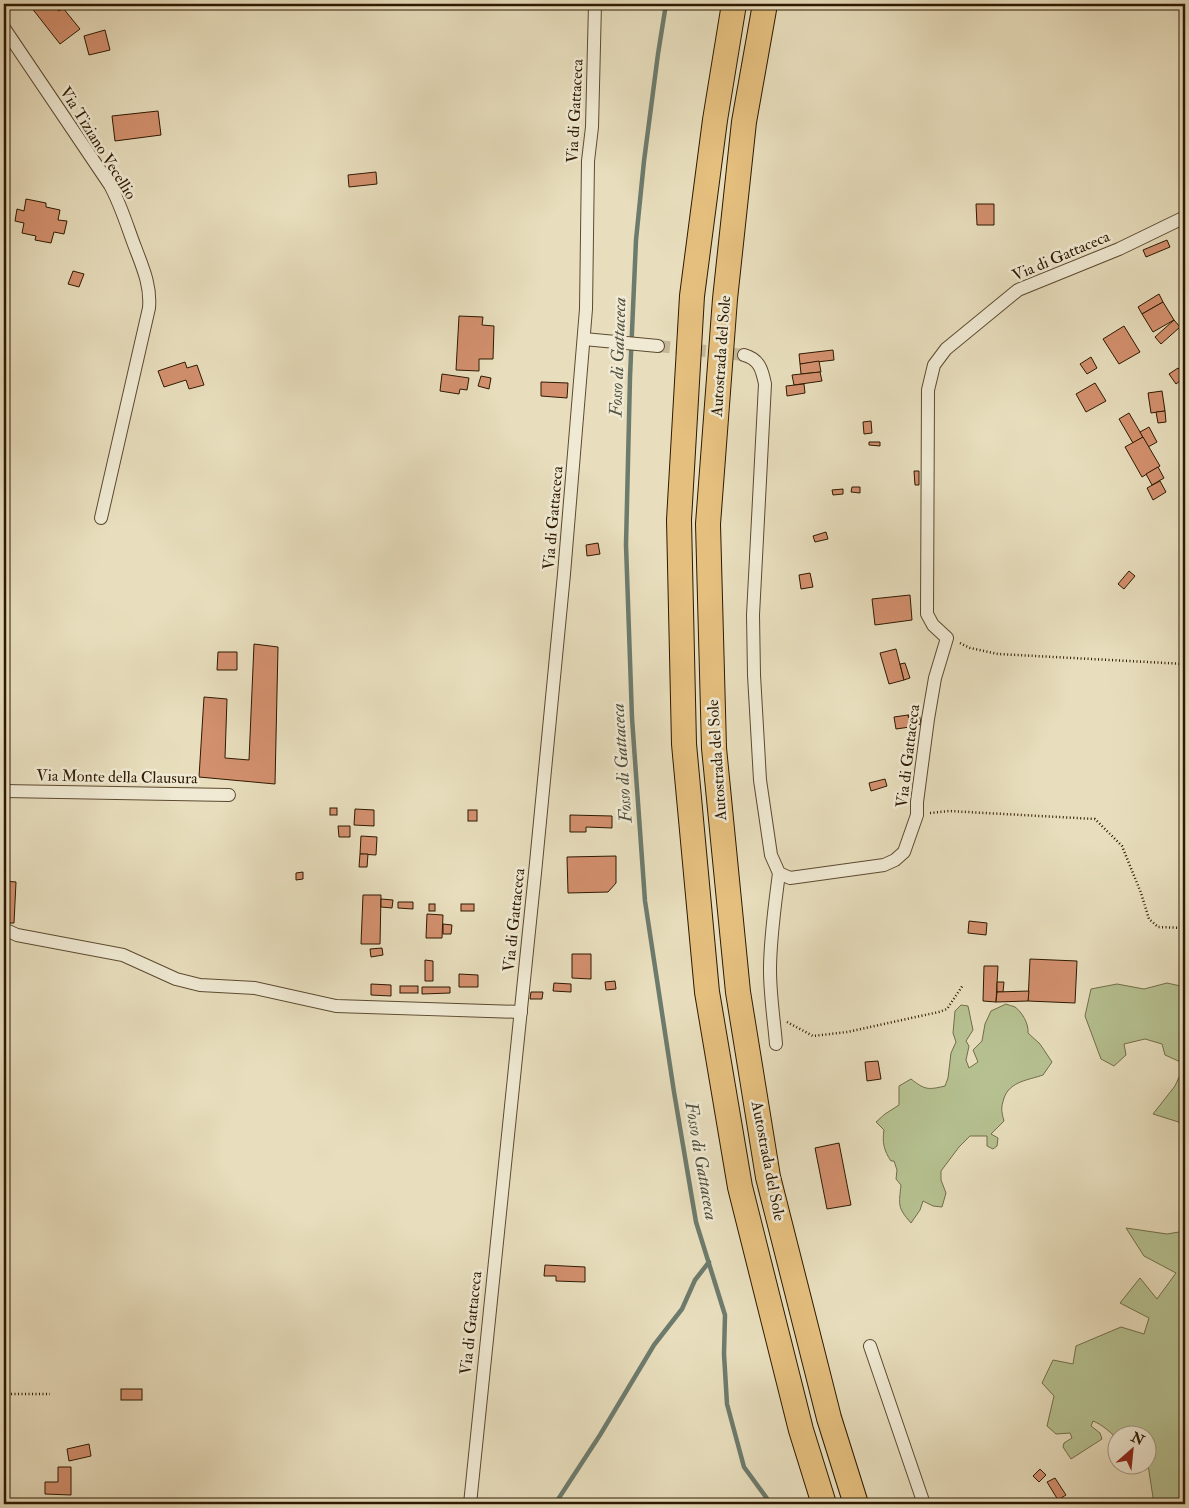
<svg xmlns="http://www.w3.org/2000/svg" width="1189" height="1508" viewBox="0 0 1189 1508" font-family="'IM FELL Double Pica',serif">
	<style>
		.green { fill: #b6c191; stroke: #726d49 }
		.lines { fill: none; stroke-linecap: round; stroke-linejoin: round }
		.stream { stroke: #6d7b6d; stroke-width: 4.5 }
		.building { fill: #d3906e; stroke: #2d1901 }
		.street-tunnel { stroke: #c3b797; stroke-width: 12; stroke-dasharray: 12 6; stroke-linecap: butt }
		.street-casing { stroke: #5c4a30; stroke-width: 14 }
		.highway-casing { stroke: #2d1901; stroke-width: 26 }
		.path { stroke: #2d1901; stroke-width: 2.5; stroke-dasharray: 1 2.5; stroke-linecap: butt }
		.street { stroke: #f0ead4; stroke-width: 12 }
		.highway { stroke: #e4bf7e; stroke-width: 24 }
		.labels { text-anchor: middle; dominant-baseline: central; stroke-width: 5; stroke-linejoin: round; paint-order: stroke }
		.street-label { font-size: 16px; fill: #2d1901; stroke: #f0ead4 }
		.water-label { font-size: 18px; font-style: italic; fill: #525240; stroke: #f0ead4 }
	</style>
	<rect width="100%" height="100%" fill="#e8debd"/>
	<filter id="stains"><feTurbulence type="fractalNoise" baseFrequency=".004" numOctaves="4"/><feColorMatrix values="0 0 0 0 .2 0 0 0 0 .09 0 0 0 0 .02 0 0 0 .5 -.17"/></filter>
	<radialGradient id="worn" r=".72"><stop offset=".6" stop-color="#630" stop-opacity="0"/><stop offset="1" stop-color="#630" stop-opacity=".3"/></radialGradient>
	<g class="green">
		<polygon points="1167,983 1185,987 1185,1124 1153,1114 1175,1086 1185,1064 1165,1055 1162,1044 1145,1039 1124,1044 1126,1055 1114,1066 1101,1059 1085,1016 1091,989 1117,984 1144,989"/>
		<path d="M1006,1004C1008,1005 1013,1006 1015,1007C1022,1012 1029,1024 1028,1033L1040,1044L1052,1062L1043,1075C1029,1080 1010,1081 1004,1098C1001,1108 1001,1110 1004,1121L991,1134L998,1138L997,1146L993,1149L987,1146V1136H970L959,1147L941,1171V1180L946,1193L942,1207L933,1206L923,1201L920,1210L911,1223C897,1207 899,1205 901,1185L896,1179L897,1170L894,1161H891C884,1151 882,1142 884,1130L876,1122L885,1114L899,1105V1086L911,1079C925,1090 928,1090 945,1086L948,1078L951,1053L956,1042L953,1033L955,1011L961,1005L968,1006L973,1030L966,1041L969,1046L966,1060L969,1068L978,1062L973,1050L982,1041L985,1024L991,1011Z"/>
		<path d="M1126,1228L1167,1234L1185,1231V1504H1154L1147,1458L1146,1436H1116V1437C1108,1431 1103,1425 1093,1421L1091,1426L1100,1433L1102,1439L1071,1459L1063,1447L1064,1443L1072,1438L1070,1433L1056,1434L1047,1426L1054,1396L1042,1383L1053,1360L1073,1364L1076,1346L1121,1327L1144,1334L1149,1318L1120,1303L1140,1278L1157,1299L1176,1273L1144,1256Z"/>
	</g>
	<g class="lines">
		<g class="stream">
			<polyline points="666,4 658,54 644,161 636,240 630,377 626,545 632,718 645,901 674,1092 696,1222 725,1315 724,1354 727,1404 744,1467 771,1504"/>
			<polyline points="555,1504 600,1435 654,1345 682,1309 695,1280 709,1262"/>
		</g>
	</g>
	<g class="building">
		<polygon points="35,4 53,4 59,11 63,8 80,29 60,44 31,7"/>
		<polygon points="105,30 110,50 89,55 84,36"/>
		<polygon points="158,111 161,135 115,141 112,116"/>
		<polygon points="376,172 377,184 349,187 348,175"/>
		<polygon points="26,199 46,203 46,207 60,210 58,220 67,221 64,234 54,232 51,243 35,240 36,236 22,233 24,223 15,221 17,209 24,211"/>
		<polygon points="976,204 994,204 994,225 977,225"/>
		<polygon points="1167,240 1170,247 1146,257 1143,250"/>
		<polygon points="73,271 84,274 79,287 68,284"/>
		<polygon points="1159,294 1163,302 1142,314 1138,307"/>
		<polygon points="1163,302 1174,320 1153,332 1142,314"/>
		<polygon points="459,316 483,317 482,325 494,326 493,359 479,359 479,371 456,370"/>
		<polygon points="1174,320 1180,327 1161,344 1155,337"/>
		<polygon points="1124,326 1140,352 1119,364 1103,339"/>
		<polygon points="833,350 834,360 800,364 799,354"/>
		<polygon points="1091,357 1097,368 1087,374 1080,364"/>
		<polygon points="819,361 821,372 801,374 800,364"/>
		<polygon points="185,362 187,368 197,365 204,385 189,389 186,380 164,387 158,371"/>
		<polygon points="1178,368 1185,377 1176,384 1169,374"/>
		<polygon points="820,372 822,381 794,385 792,375"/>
		<polygon points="442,374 469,378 467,390 460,389 459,394 440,391"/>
		<polygon points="481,376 491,378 489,389 478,386"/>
		<polygon points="541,382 568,383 567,398 541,396"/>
		<polygon points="1095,383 1106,401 1086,412 1076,394"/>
		<polygon points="804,384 805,393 787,396 786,386"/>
		<polygon points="1162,391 1165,411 1151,413 1148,393"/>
		<polygon points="1165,411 1166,422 1158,423 1156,412"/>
		<polygon points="1129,413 1143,437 1133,443 1119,419"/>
		<polygon points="871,421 872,433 864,434 863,422"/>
		<polygon points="1149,427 1157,442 1148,447 1140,432"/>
		<polygon points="1143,437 1160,466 1142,477 1125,447"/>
		<polygon points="869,442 880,442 880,446 869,445"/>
		<polygon points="1158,467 1164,478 1152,485 1146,474"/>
		<polygon points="914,471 919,471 919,485 915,485"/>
		<polygon points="1160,481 1166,492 1153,500 1147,488"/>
		<polygon points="852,487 860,487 860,493 851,492"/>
		<polygon points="843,489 843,494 833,495 832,490"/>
		<polygon points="826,532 828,539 815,542 813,536"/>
		<polygon points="598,543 600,554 587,556 586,545"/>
		<polygon points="1129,571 1135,576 1124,589 1118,584"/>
		<polygon points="810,573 813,587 801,589 799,575"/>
		<polygon points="910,595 912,620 875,625 872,599"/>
		<polygon points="254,644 278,647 275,784 199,777 204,697 227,699 225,758 249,760"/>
		<polygon points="896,649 904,680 889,684 880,653"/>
		<polygon points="218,652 237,652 237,670 217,670"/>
		<polygon points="905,663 910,678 904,680 900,664"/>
		<polygon points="919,713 921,724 910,727 908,715"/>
		<polygon points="908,715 910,727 896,729 894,717"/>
		<polygon points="885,779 887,786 871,791 869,783"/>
		<rect x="330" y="808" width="7" height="7"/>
		<polygon points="355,809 374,810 374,826 354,825"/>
		<rect x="468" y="810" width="9" height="11"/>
		<polygon points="4,811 7,812 4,838"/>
		<polygon points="570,815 612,816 612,828 586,827 586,832 570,832"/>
		<polygon points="338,826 350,826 350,837 339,837"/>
		<polygon points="361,836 377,837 376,855 360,854"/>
		<polygon points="360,854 368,854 367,867 359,867"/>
		<polygon points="616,856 616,883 608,892 568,893 567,857"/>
		<polygon points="303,872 303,879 296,880 296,873"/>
		<polygon points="4,881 16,882 14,923 4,923"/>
		<polygon points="363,895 381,895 380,944 361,944"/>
		<polygon points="381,899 393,900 392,908 381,907"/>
		<polygon points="398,902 413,902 413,909 398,908"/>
		<rect x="429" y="904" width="6" height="7"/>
		<rect x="461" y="904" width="13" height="7"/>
		<polygon points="427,914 443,915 442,938 426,938"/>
		<polygon points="969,921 987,923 986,935 968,933"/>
		<polygon points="443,924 452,925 451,934 443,934"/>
		<polygon points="382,948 383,955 371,957 370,949"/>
		<polygon points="572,954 591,954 591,979 572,978"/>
		<polygon points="1030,959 1077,961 1075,1003 1028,1001"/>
		<polygon points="425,960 433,961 433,981 425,981"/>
		<polygon points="984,966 998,966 996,1002 983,1001"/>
		<polygon points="459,974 478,975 478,987 459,987"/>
		<polygon points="615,981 616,989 606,990 605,982"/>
		<polygon points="997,982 1004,982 1003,992 997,992"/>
		<polygon points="554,983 571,984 571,992 553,991"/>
		<polygon points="371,984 391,985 391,996 371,995"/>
		<rect x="400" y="986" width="18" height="7"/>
		<polygon points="422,987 450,987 450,993 422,994"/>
		<polygon points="1029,991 1028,1001 996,1002 997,992"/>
		<polygon points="531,992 543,992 542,999 530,999"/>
		<polygon points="878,1061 881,1079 867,1081 865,1062"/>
		<polygon points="839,1143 851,1205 827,1209 815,1148"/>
		<polygon points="545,1265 585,1267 585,1282 556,1281 556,1276 544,1276"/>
		<rect x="121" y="1389" width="21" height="11"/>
		<polygon points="89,1444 91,1456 69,1461 67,1449"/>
		<polygon points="58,1467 71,1467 71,1495 45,1494 45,1482 58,1482"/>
		<polygon points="1040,1469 1046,1475 1039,1482 1033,1476"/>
		<polygon points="1055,1478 1066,1495 1058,1500 1047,1482"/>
	</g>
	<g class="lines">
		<polyline class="street-tunnel" points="658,346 744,355"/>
		<g class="street-casing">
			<g id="street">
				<path d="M4,28L110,185C121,205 127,226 135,247C143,268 151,286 149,308L101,518"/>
				<polyline points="584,339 658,346"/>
				<path d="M744,355C759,359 762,369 765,384L753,615L754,675L760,780L771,855L779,873L790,878L884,865L895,860L904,852L917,815V802L928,719L935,678L947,638L933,625L927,614L928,390L934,365L946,349L1018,290L1119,249L1185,217"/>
				<polyline points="4,791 229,795"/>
				<polyline points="4,929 17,935 123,955 176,979 200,985 255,988 336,1006 521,1012"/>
				<path d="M776,1044C774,1020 770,995 770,970C770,938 775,905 779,873"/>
				<polyline points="870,1346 924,1504"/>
				<polyline points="470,1504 535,873 564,574 586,309 588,161 592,127 595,4"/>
			</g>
		</g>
		<g class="highway-casing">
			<g id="highway">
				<polyline points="734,4 715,120 692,296 679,520 684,744 707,992 740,1187 801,1430 824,1504"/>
				<polyline points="765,4 744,122 725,299 708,524 714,748 738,992 768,1177 829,1418 856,1504"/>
			</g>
		</g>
		<g class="path">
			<polyline points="960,643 970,648 998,654 1185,664"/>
			<polyline points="930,813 949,811 1095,819 1122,846 1141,893 1149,919 1158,927 1185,928"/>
			<polyline points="787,1022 813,1036 847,1032 939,1012 947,1009 963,985"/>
			<polyline points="4,1394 50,1394"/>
		</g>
		<use href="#street" class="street"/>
		<use href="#highway" class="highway"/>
	</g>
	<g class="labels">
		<g class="street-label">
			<text transform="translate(575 111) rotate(-87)">Via di Gattaceca</text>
			<text transform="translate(98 143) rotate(58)">Via Tiziano Vecellio</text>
			<text transform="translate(1061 256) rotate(-23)">Via di Gattaceca</text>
			<text transform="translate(721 356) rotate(-86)">Autostrada del Sole</text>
			<text transform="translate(553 518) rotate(-85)">Via di Gattaceca</text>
			<text transform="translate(908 756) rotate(-83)">Via di Gattaceca</text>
			<text transform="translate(717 760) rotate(-94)">Autostrada del Sole</text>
			<text transform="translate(117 777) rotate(1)">Via Monte della Clausura</text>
			<text transform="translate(514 920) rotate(-84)">Via di Gattaceca</text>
			<text transform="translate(768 1161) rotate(79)">Autostrada del Sole</text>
			<text transform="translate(471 1323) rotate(-84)">Via di Gattaceca</text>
		</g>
		<g class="water-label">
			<text transform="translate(618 357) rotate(-88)">Fosso di Gattaceca</text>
			<text transform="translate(622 763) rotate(-94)">Fosso di Gattaceca</text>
			<text transform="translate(701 1161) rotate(80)">Fosso di Gattaceca</text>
		</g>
	</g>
	<rect width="1189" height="1508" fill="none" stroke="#e8debd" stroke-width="20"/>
	<rect x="5" y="5" width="1179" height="1498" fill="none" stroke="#2d1901" stroke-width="2.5"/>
	<rect x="10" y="10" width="1169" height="1488" fill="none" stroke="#2d1901"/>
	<g transform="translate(1132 1450) rotate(27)"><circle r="24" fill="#f0ead4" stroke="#a29680"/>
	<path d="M0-4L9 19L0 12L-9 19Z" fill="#8f2418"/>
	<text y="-8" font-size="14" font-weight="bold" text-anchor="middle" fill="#2d1901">N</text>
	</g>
	<rect width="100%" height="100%" filter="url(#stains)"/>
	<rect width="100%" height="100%" fill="url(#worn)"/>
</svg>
